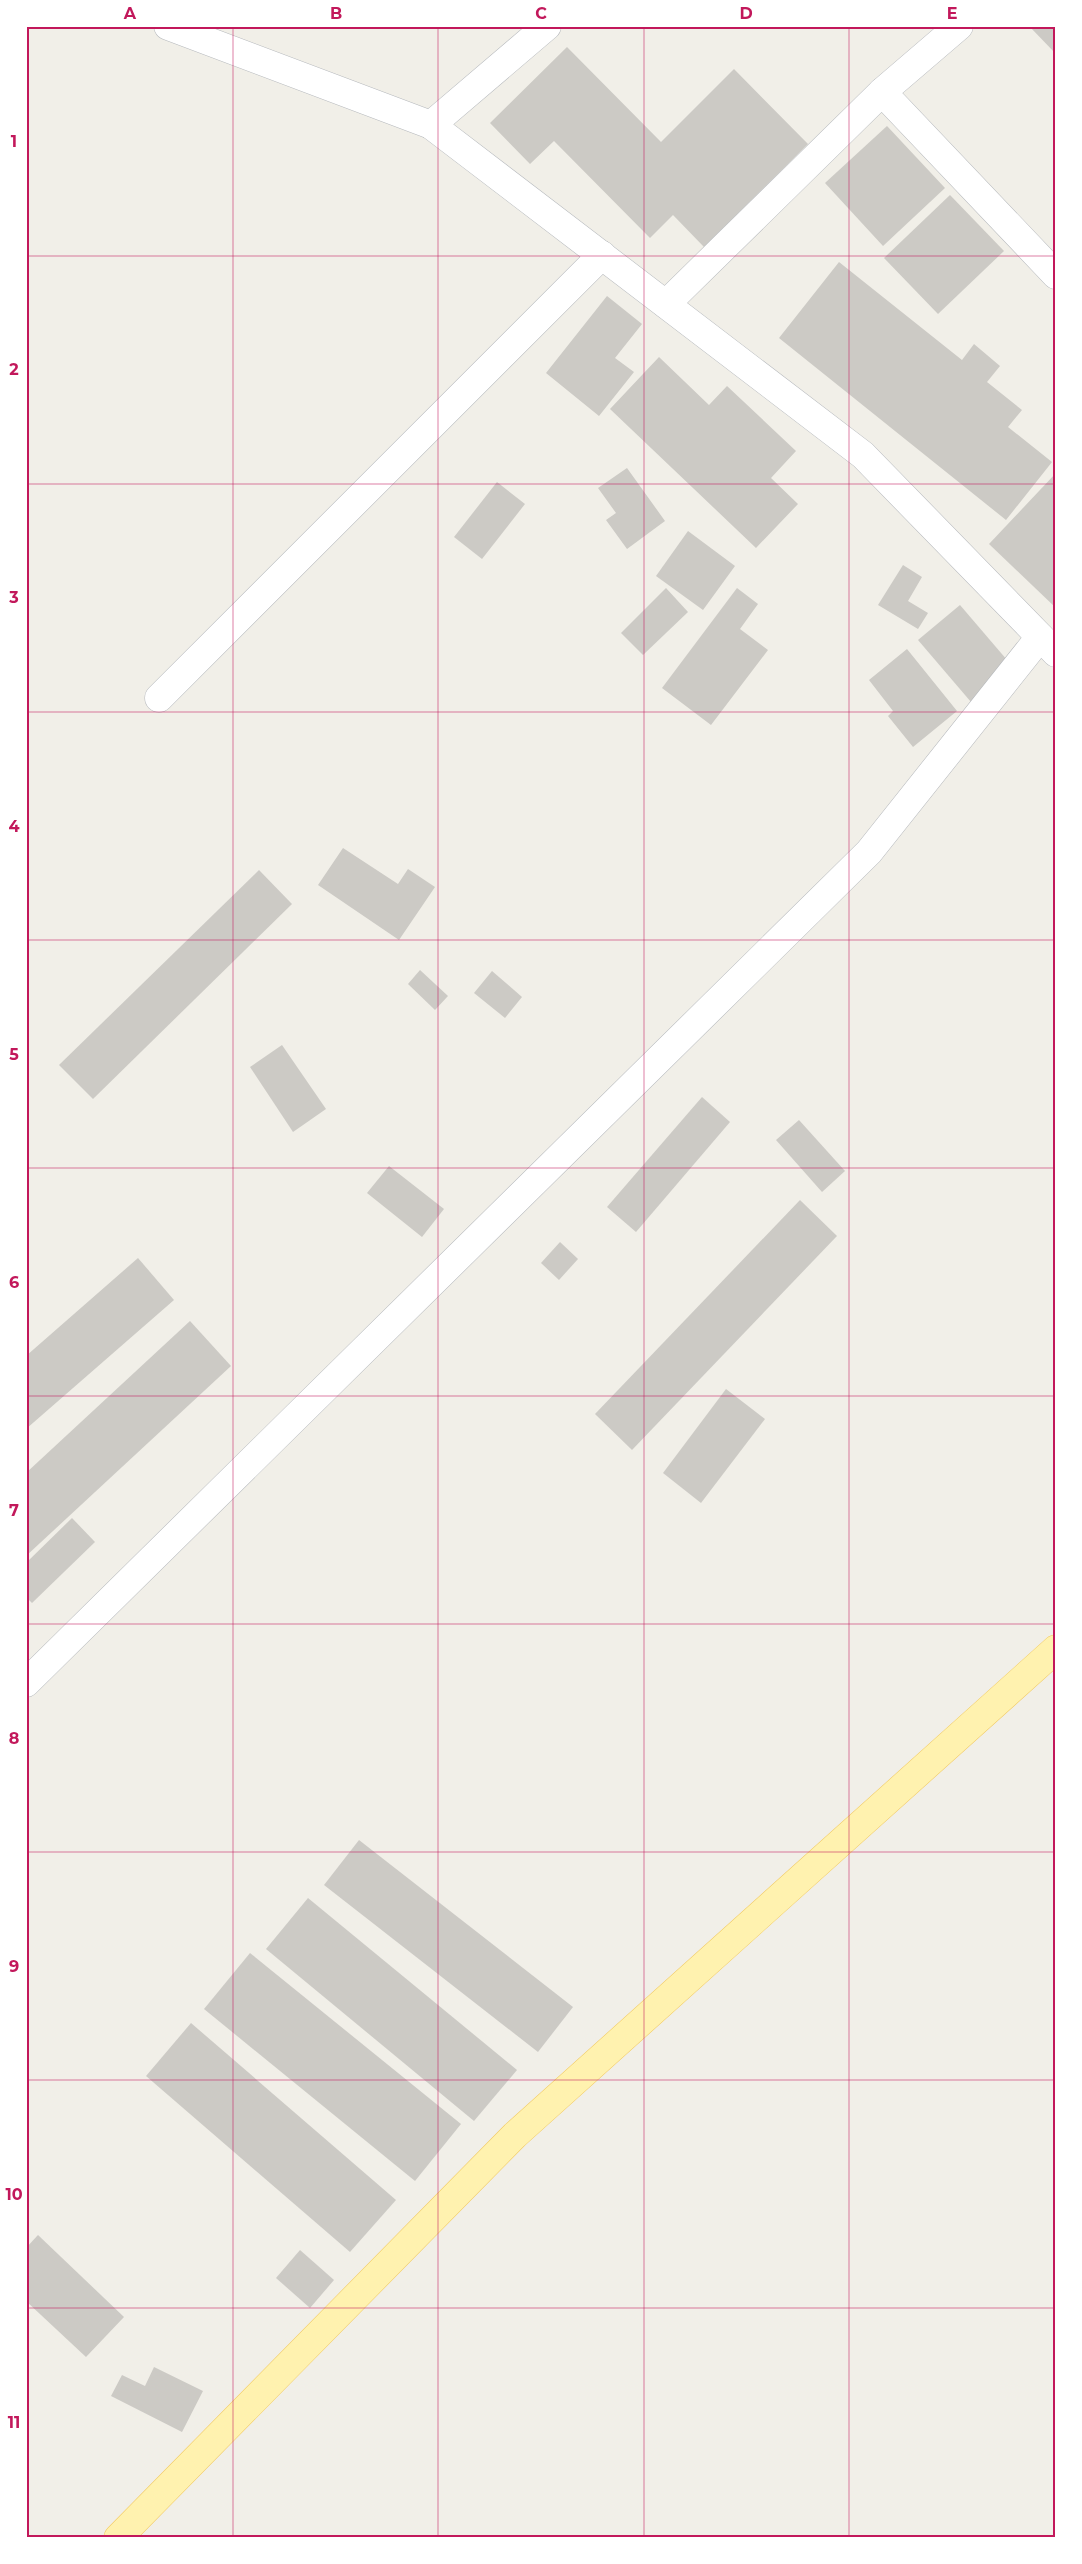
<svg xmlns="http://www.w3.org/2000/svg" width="1082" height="2564" viewBox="0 0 1082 2564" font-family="Montserrat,sans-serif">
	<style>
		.building { fill: #cccac5 }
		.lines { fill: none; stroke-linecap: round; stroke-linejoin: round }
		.minor-casing { stroke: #b5b8bc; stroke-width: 29 }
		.major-casing { stroke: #f2c960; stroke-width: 29 }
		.minor { stroke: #fff; stroke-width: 28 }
		.major { stroke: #fff2af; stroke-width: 28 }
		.grid { fill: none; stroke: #c2185b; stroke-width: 1; stroke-opacity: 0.55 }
		.neatline { fill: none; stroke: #c2185b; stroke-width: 2 }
		.grid-label { font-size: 16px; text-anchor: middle; font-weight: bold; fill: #c2185b }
	</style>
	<rect width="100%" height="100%" fill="#f1efe8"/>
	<g class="building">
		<polygon points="1029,26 1056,26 1056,54"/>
		<polygon points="567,47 661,142 734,69 808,144 704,247 673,215 650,238 554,141 530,164 490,123"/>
		<polygon points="887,126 945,188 883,246 825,183"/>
		<polygon points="950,195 1004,251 938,314 884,258"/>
		<polygon points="839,262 962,360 974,344 1000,366 987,382 1022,410 1008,427 1052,462 1006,520 779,338"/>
		<polygon points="607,296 642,324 615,358 634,372 599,416 546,373"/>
		<polygon points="659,357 709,405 727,386 796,451 771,478 798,504 756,548 610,409"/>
		<polygon points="627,468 665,521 627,549 606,520 616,513 598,488"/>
		<polygon points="1056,473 1056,608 989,544"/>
		<polygon points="497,482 525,504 482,559 454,537"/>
		<polygon points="688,531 735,566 703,610 656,576"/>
		<polygon points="903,565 922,577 908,601 928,613 918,629 878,605"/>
		<polygon points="666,588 688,612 643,655 621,633"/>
		<polygon points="737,588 758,604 740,629 768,650 711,725 662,688"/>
		<polygon points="960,605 1013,667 971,702 918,640"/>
		<polygon points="907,649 957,711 913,747 888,716 893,711 869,680"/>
		<polygon points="343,848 398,884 408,869 435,887 399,940 318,885"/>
		<polygon points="259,870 292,904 93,1099 59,1065"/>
		<polygon points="420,970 448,996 435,1010 408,984"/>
		<polygon points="492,971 522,997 505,1018 474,993"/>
		<polygon points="282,1045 326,1109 293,1132 250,1067"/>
		<polygon points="702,1097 730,1122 636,1232 607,1207"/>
		<polygon points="799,1120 845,1171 822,1192 776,1140"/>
		<polygon points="389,1166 444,1209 422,1237 367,1193"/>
		<polygon points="800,1200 837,1236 632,1450 595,1414"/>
		<polygon points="560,1242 578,1259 559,1280 541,1263"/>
		<polygon points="138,1258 174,1300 26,1429 26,1356"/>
		<polygon points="190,1321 231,1366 26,1556 26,1473"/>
		<polygon points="726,1389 765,1419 701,1503 663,1473"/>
		<polygon points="72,1518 95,1542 32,1603 26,1597 26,1563"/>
		<polygon points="359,1840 573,2007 538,2052 324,1885"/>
		<polygon points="308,1898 517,2070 474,2121 266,1949"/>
		<polygon points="250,1953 461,2124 415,2181 204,2009"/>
		<polygon points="191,2023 396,2200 350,2252 146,2076"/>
		<polygon points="38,2235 124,2317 86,2357 26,2301 26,2248"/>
		<polygon points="300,2250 334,2280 310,2308 276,2278"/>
		<polygon points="154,2367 203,2391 182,2432 111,2396 122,2375 145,2386"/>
	</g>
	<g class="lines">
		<g class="minor-casing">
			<g id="minor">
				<polyline points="168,26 431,125 863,455 1056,653"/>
				<polyline points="959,26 882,92 1056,275"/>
				<polyline points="431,125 547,26"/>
				<polyline points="666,304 882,92"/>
				<polyline points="159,698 602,255"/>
				<polyline points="26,1683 869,852 1040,637"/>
			</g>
		</g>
		<g class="major-casing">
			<polyline id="major" points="118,2538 515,2135 1056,1649"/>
		</g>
		<use href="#minor" class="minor"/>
		<use href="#major" class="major"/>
	</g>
	<path class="grid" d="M233,26V2538M438,26V2538M644,26V2538M849,26V2538M26,256H1056M26,484H1056M26,712H1056M26,940H1056M26,1168H1056M26,1396H1056M26,1624H1056M26,1852H1056M26,2080H1056M26,2308H1056"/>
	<rect width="1082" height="2564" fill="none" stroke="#ffffff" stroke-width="55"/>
	<rect x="28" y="28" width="1026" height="2508" class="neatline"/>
	<g class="grid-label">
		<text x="130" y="19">A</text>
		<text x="336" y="19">B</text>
		<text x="541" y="19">C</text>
		<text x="746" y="19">D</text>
		<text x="952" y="19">E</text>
		<text x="14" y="147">1</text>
		<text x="14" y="375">2</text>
		<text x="14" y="603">3</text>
		<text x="14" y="832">4</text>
		<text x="14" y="1060">5</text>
		<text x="14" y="1288">6</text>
		<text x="14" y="1516">7</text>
		<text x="14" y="1744">8</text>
		<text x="14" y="1972">9</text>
		<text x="14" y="2200">10</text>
		<text x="14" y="2428">11</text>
	</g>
</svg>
